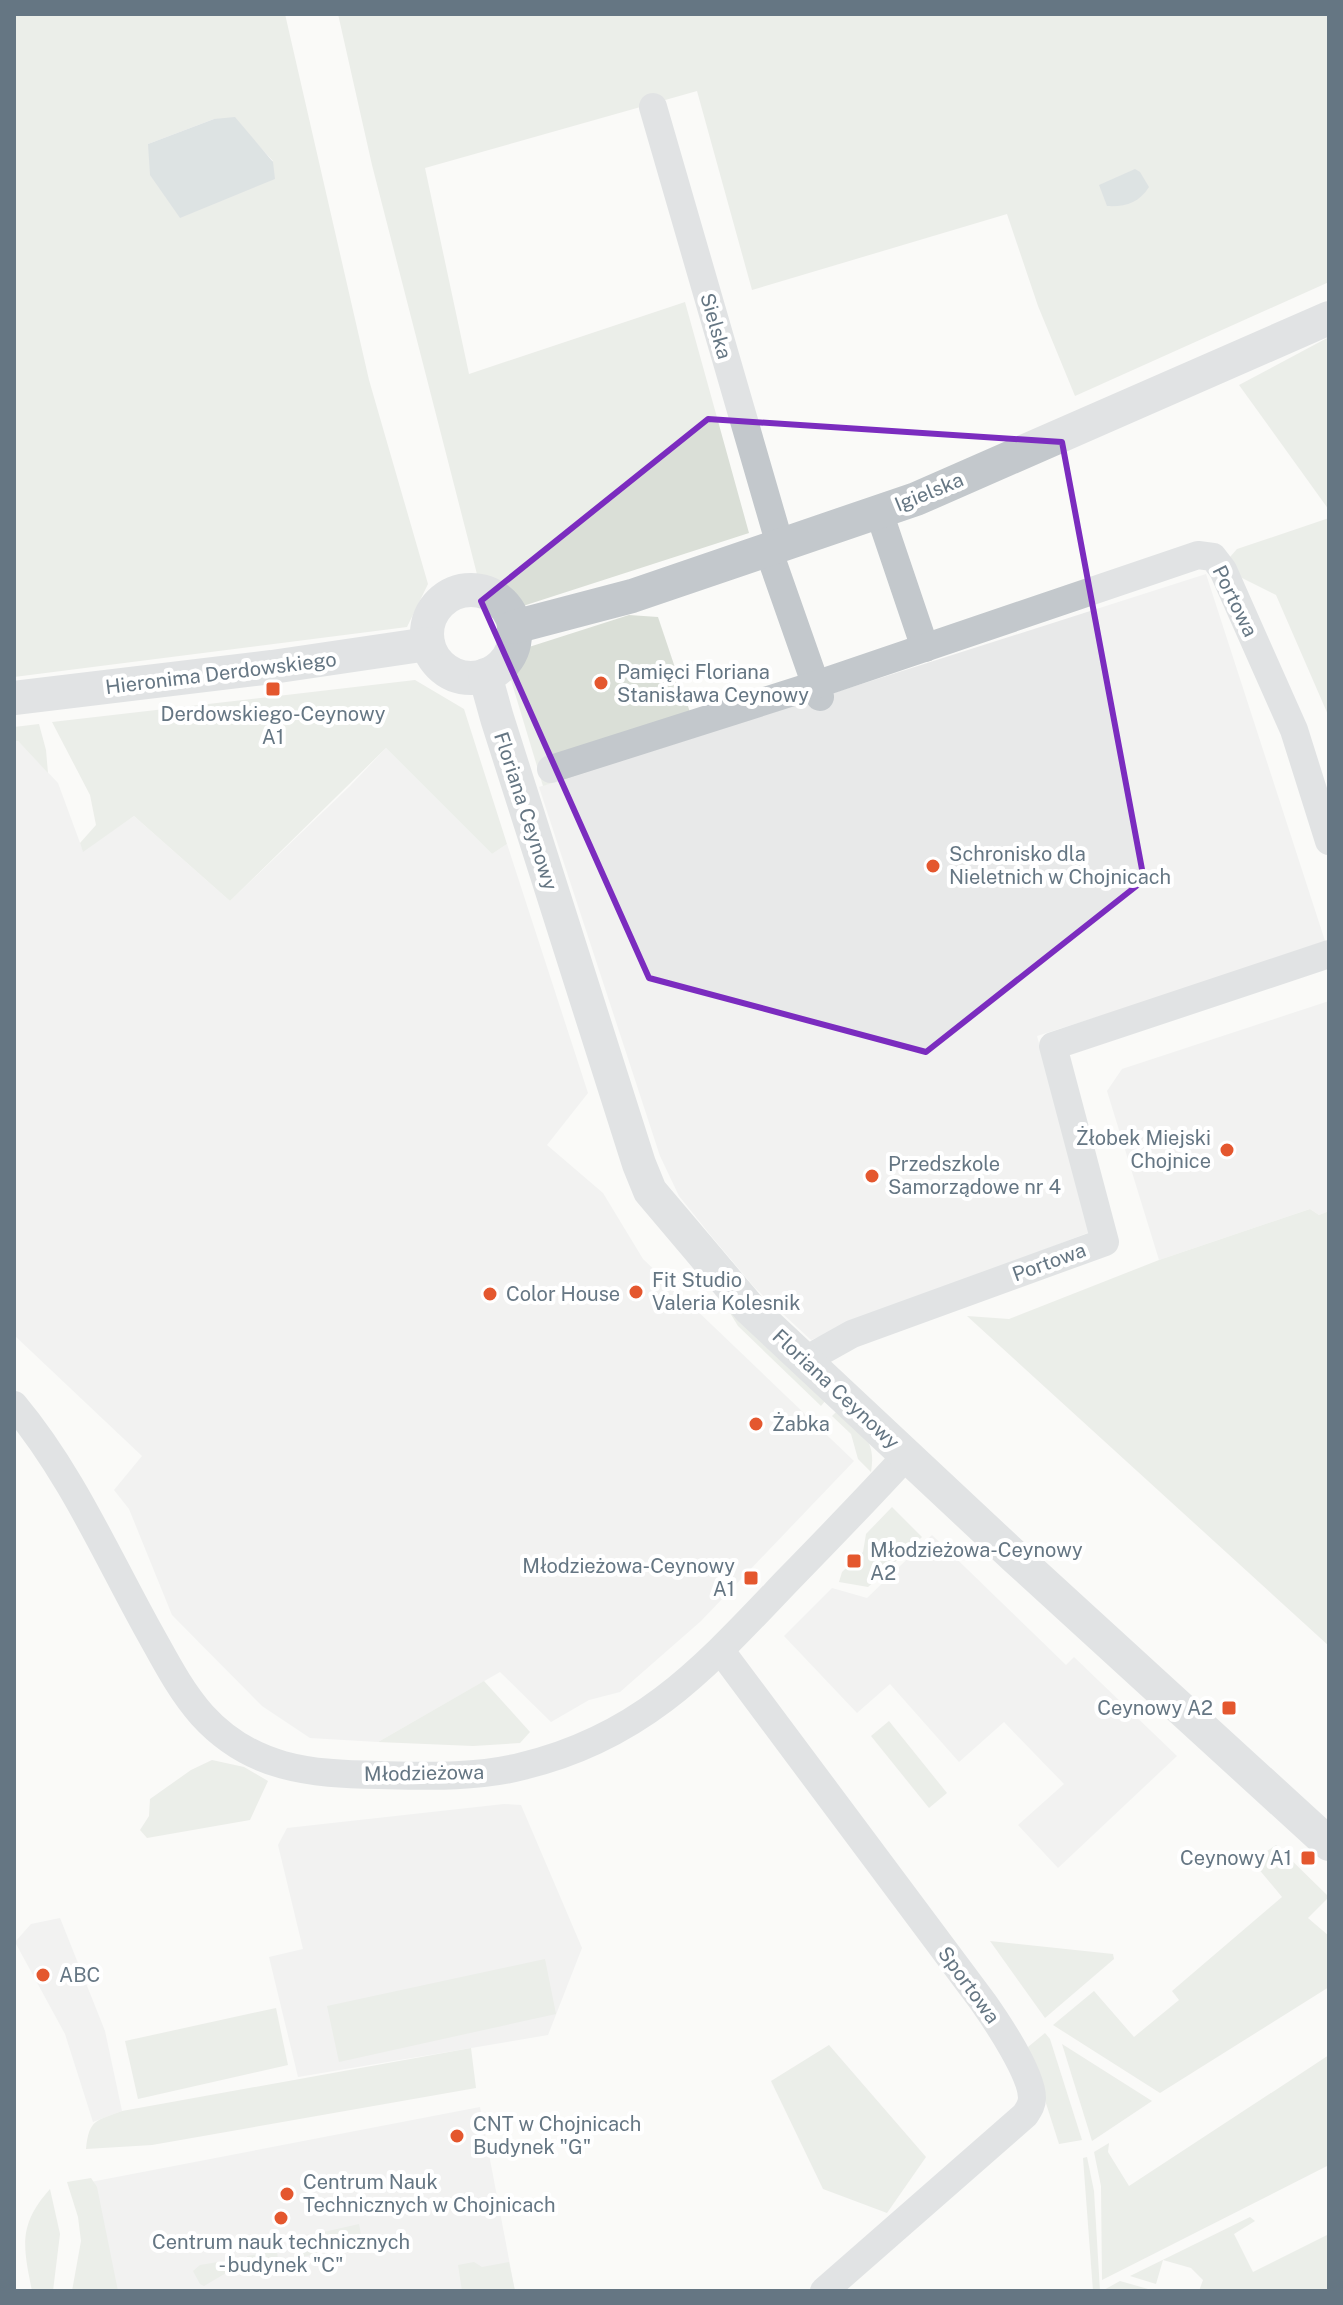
<svg xmlns="http://www.w3.org/2000/svg" width="1343" height="2305" viewBox="0 0 1343 2305" font-family="'Public Sans',sans-serif">
	<style>
		.built { fill: #e8e9e9 }
		.green { fill: #dadfd7; fill-rule: evenodd }
		.water { fill: #bbc7cb }
		.lines { fill: none; stroke-linecap: round; stroke-linejoin: round }
		.minor { stroke: #c3c8cc; stroke-width: 28 }
		.tertiary { stroke: #c3c8cc; stroke-width: 34 }
		.marked { fill: none; stroke: #7b2cbf; stroke-width: 6; stroke-linejoin: round }
		.poi-dot { fill: #e4572e; stroke: #fff; stroke-width: 3 }
		.labels { text-anchor: middle; dominant-baseline: central; stroke-width: 8; stroke-linejoin: round; paint-order: stroke }
		.street-label { font-size: 20px; fill: #657683; stroke: #fff }
		.poi-label { font-size: 20px; fill: #657683; stroke: #fff; text-anchor: start }
	</style>
	<rect width="100%" height="100%" fill="#fafaf8"/>
	<g class="built">
		<polygon points="1206,574 1326,944 1037,1036 1090,1232 811,1340 755,1288 712,1237 679,1196 660,1156 539,787"/>
		<polygon points="14,741 18,741 58,783 83,851 134,816 230,901 350,786 386,748 492,854 507,844 588,1093 547,1145 603,1193 643,1259 854,1461 701,1621 620,1692 589,1700 551,1722 500,1672 378,1742 310,1738 262,1706 172,1615 129,1509 114,1490 142,1456 14,1335"/>
		<polygon points="1329,1001 1329,1211 1319,1215 1310,1209 1159,1260 1107,1091 1122,1069"/>
		<polygon points="932,1535 1066,1665 1074,1657 1177,1756 1058,1868 1018,1825 1064,1784 1004,1722 959,1762 890,1684 857,1713 784,1636 832,1588 867,1598"/>
		<polygon points="504,1804 521,1805 582,1948 548,2035 298,2077 269,1957 303,1949 278,1845 287,1828"/>
		<polygon points="60,1918 105,2031 122,2111 93,2122 65,2034 15,1942 31,1924"/>
		<polygon points="480,2107 515,2291 94,2291 75,2185"/>
	</g>
	<g class="green">
		<path d="M14,14H285L369,380L428,584L407,627L14,677ZM214,119L258,145L273,161L148,144Z"/>
		<polygon points="338,14 1329,14 1329,282 1075,396 1038,306 1007,214 752,290 697,91 425,168 469,374 685,302 749,533 523,606 479,582 372,165"/>
		<polygon points="1329,337 1329,510 1239,385"/>
		<polygon points="1329,518 1329,717 1276,595 1238,576 1230,557 1237,549"/>
		<polygon points="629,615 658,617 698,736 543,786 507,667 529,647"/>
		<polygon points="415,680 464,709 507,844 492,854 386,748 230,901 134,816 83,852 80,843 96,825 90,795 52,722"/>
		<polygon points="39,724 46,750 48,773 18,741 14,741 14,727"/>
		<polygon points="1310,1209 1319,1215 1329,1211 1329,1646 967,1316 1009,1319 1159,1260"/>
		<polygon points="727,1308 826,1400 821,1406 738,1326"/>
		<path d="M838,1410C860,1431 877,1439 871,1472L858,1459L851,1434L832,1416Z"/>
		<polygon points="892,1507 922,1537 868,1587 839,1582 842,1572 863,1552 866,1534"/>
		<polygon points="484,1681 530,1732 520,1743 473,1746 378,1742"/>
		<polygon points="889,1721 947,1793 929,1808 871,1736"/>
		<polygon points="212,1760 244,1767 268,1781 250,1820 147,1838 140,1830 149,1816 150,1799 191,1770"/>
		<polygon points="1276,1845 1329,1897 1308,1918 1329,1936 1329,1987 1160,2093 1053,2025 1094,1991 1134,2037 1179,2000 1172,1991 1282,1897 1252,1861"/>
		<polygon points="990,1941 1113,1954 1114,1959 1045,2018"/>
		<polygon points="545,1959 556,2014 339,2062 327,2006"/>
		<polygon points="276,2008 288,2065 138,2099 125,2041"/>
		<polygon points="1045,2033 1050,2039 1082,2140 1059,2144 1028,2047"/>
		<polygon points="1062,2044 1152,2101 1092,2141"/>
		<polygon points="829,2045 926,2157 887,2213 823,2189 771,2081"/>
		<path d="M471,2048L476,2088L152,2145L86,2149C89,2119 96,2121 122,2111Z"/>
		<polygon points="1329,2055 1329,2165 1102,2280 1101,2186 1094,2152 1109,2143 1108,2152 1129,2186"/>
		<polygon points="1087,2157 1094,2191 1100,2291 1093,2291 1083,2158"/>
		<polygon points="91,2178 97,2187 118,2291 72,2291 81,2241 78,2217 67,2182"/>
		<path d="M50,2189L60,2234L53,2291H32C23,2246 18,2225 50,2189Z"/>
		<polygon points="1250,2217 1255,2221 1234,2234 1253,2272 1329,2234 1329,2291 1199,2291 1203,2280 1191,2268 1163,2260 1156,2284 1130,2276"/>
		<polygon points="359,2224 363,2246 300,2257 297,2238"/>
		<polygon points="277,2251 278,2261 249,2266 247,2256"/>
		<polygon points="224,2261 226,2273 204,2286 200,2284 193,2271 200,2265"/>
		<polygon points="474,2262 482,2267 509,2262 515,2291 462,2291 458,2265"/>
		<polygon points="1120,2281 1155,2291 1102,2291"/>
	</g>
	<g class="water">
		<polygon points="235,117 273,162 275,179 180,218 150,175 148,144 214,119"/>
		<path d="M1135,169L1140,172L1149,187C1139,203 1125,207 1107,206L1099,185Z"/>
	</g>
	<g class="lines">
		<g class="minor">
			<polyline points="653,107 780,545"/>
			<polyline points="879,512 925,648"/>
			<polyline points="768,549 820,697"/>
			<polyline points="551,769 815,685 1198,555 1213,557 1223,570 1294,730 1329,841"/>
			<polyline points="808,1364 818,1353 852,1334 1105,1242 1053,1046 1329,954"/>
			<path d="M14,1405C70,1472 105,1552 147,1628C164,1658 179,1689 202,1715C251,1769 310,1774 379,1775C426,1776 477,1778 523,1766C643,1737 705,1667 786,1582C827,1540 868,1498 907,1455"/>
			<path d="M721,1651L983,2002C997,2022 1032,2074 1032,2098C1032,2105 1029,2109 1025,2115L824,2291"/>
		</g>
		<g class="tertiary">
			<circle cx="471" cy="634" r="44"/>
			<polyline points="514,627 632,596 916,499 1329,318"/>
			<polyline points="485,675 497,718 639,1164 650,1191 749,1308 1016,1558 1329,1844"/>
			<polyline points="14,698 272,667 428,644"/>
		</g>
	</g>
	<path d="M0 0H1343V2305H0ZM708,419L1062,442L1144,880L926,1052L649,978L481,601Z" fill="#fafaf8" fill-opacity=".55" fill-rule="evenodd"/>
	<path class="marked" d="M708,419L1062,442L1144,880L926,1052L649,978L481,601Z"/>
	<g class="poi-dot">
		<circle cx="601" cy="683" r="8"/>
		<rect x="265" y="681" width="16" height="16" rx="4"/>
		<circle cx="933" cy="866" r="8"/>
		<circle cx="1227" cy="1150" r="8"/>
		<circle cx="872" cy="1176" r="8"/>
		<circle cx="636" cy="1292" r="8"/>
		<circle cx="490" cy="1294" r="8"/>
		<circle cx="756" cy="1424" r="8"/>
		<rect x="846" y="1553" width="16" height="16" rx="4"/>
		<rect x="743" y="1570" width="16" height="16" rx="4"/>
		<rect x="1221" y="1700" width="16" height="16" rx="4"/>
		<rect x="1300" y="1850" width="16" height="16" rx="4"/>
		<circle cx="43" cy="1975" r="8"/>
		<circle cx="457" cy="2136" r="8"/>
		<circle cx="287" cy="2194" r="8"/>
		<circle cx="281" cy="2218" r="8"/>
	</g>
	<g class="labels">
		<g class="street-label">
			<text transform="translate(716 326) rotate(74)">Sielska</text>
			<text transform="translate(929 492) rotate(-22)">Igielska</text>
			<text transform="translate(1235 601) rotate(64)">Portowa</text>
			<text transform="translate(221 673) rotate(-7)">Hieronima Derdowskiego</text>
			<text transform="translate(526 811) rotate(72)">Floriana Ceynowy</text>
			<text transform="translate(1049 1262) rotate(-20)">Portowa</text>
			<text transform="translate(836 1389) rotate(43)">Floriana Ceynowy</text>
			<text transform="translate(424 1773) rotate(-1)">Młodzieżowa</text>
			<text transform="translate(969 1985) rotate(54)">Sportowa</text>
		</g>
		<g class="poi-label">
			<text x="617" y="672">Pamięci Floriana<tspan x="617" dy="23">Stanisława Ceynowy</tspan></text>
			<text x="273" y="714" text-anchor="middle">Derdowskiego-Ceynowy<tspan x="273" dy="23">A1</tspan></text>
			<text x="949" y="854">Schronisko dla<tspan x="949" dy="23">Nieletnich w Chojnicach</tspan></text>
			<text x="1211" y="1138" text-anchor="end">Żłobek Miejski<tspan x="1211" dy="23">Chojnice</tspan></text>
			<text x="888" y="1164">Przedszkole<tspan x="888" dy="23">Samorządowe nr 4</tspan></text>
			<text x="652" y="1280">Fit Studio<tspan x="652" dy="23">Valeria Kolesnik</tspan></text>
			<text x="506" y="1294">Color House</text>
			<text x="772" y="1424">Żabka</text>
			<text x="870" y="1550">Młodzieżowa-Ceynowy<tspan x="870" dy="23">A2</tspan></text>
			<text x="735" y="1566" text-anchor="end">Młodzieżowa-Ceynowy<tspan x="735" dy="23">A1</tspan></text>
			<text x="1213" y="1708" text-anchor="end">Ceynowy A2</text>
			<text x="1292" y="1858" text-anchor="end">Ceynowy A1</text>
			<text x="59" y="1975">ABC</text>
			<text x="473" y="2124">CNT w Chojnicach<tspan x="473" dy="23">Budynek "G"</tspan></text>
			<text x="303" y="2182">Centrum Nauk<tspan x="303" dy="23">Technicznych w Chojnicach</tspan></text>
			<text x="281" y="2242" text-anchor="middle">Centrum nauk technicznych<tspan x="281" dy="23">- budynek "C"</tspan></text>
		</g>
	</g>
	<rect width="1343" height="2305" fill="none" stroke="#657683" stroke-width="32"/>
</svg>
